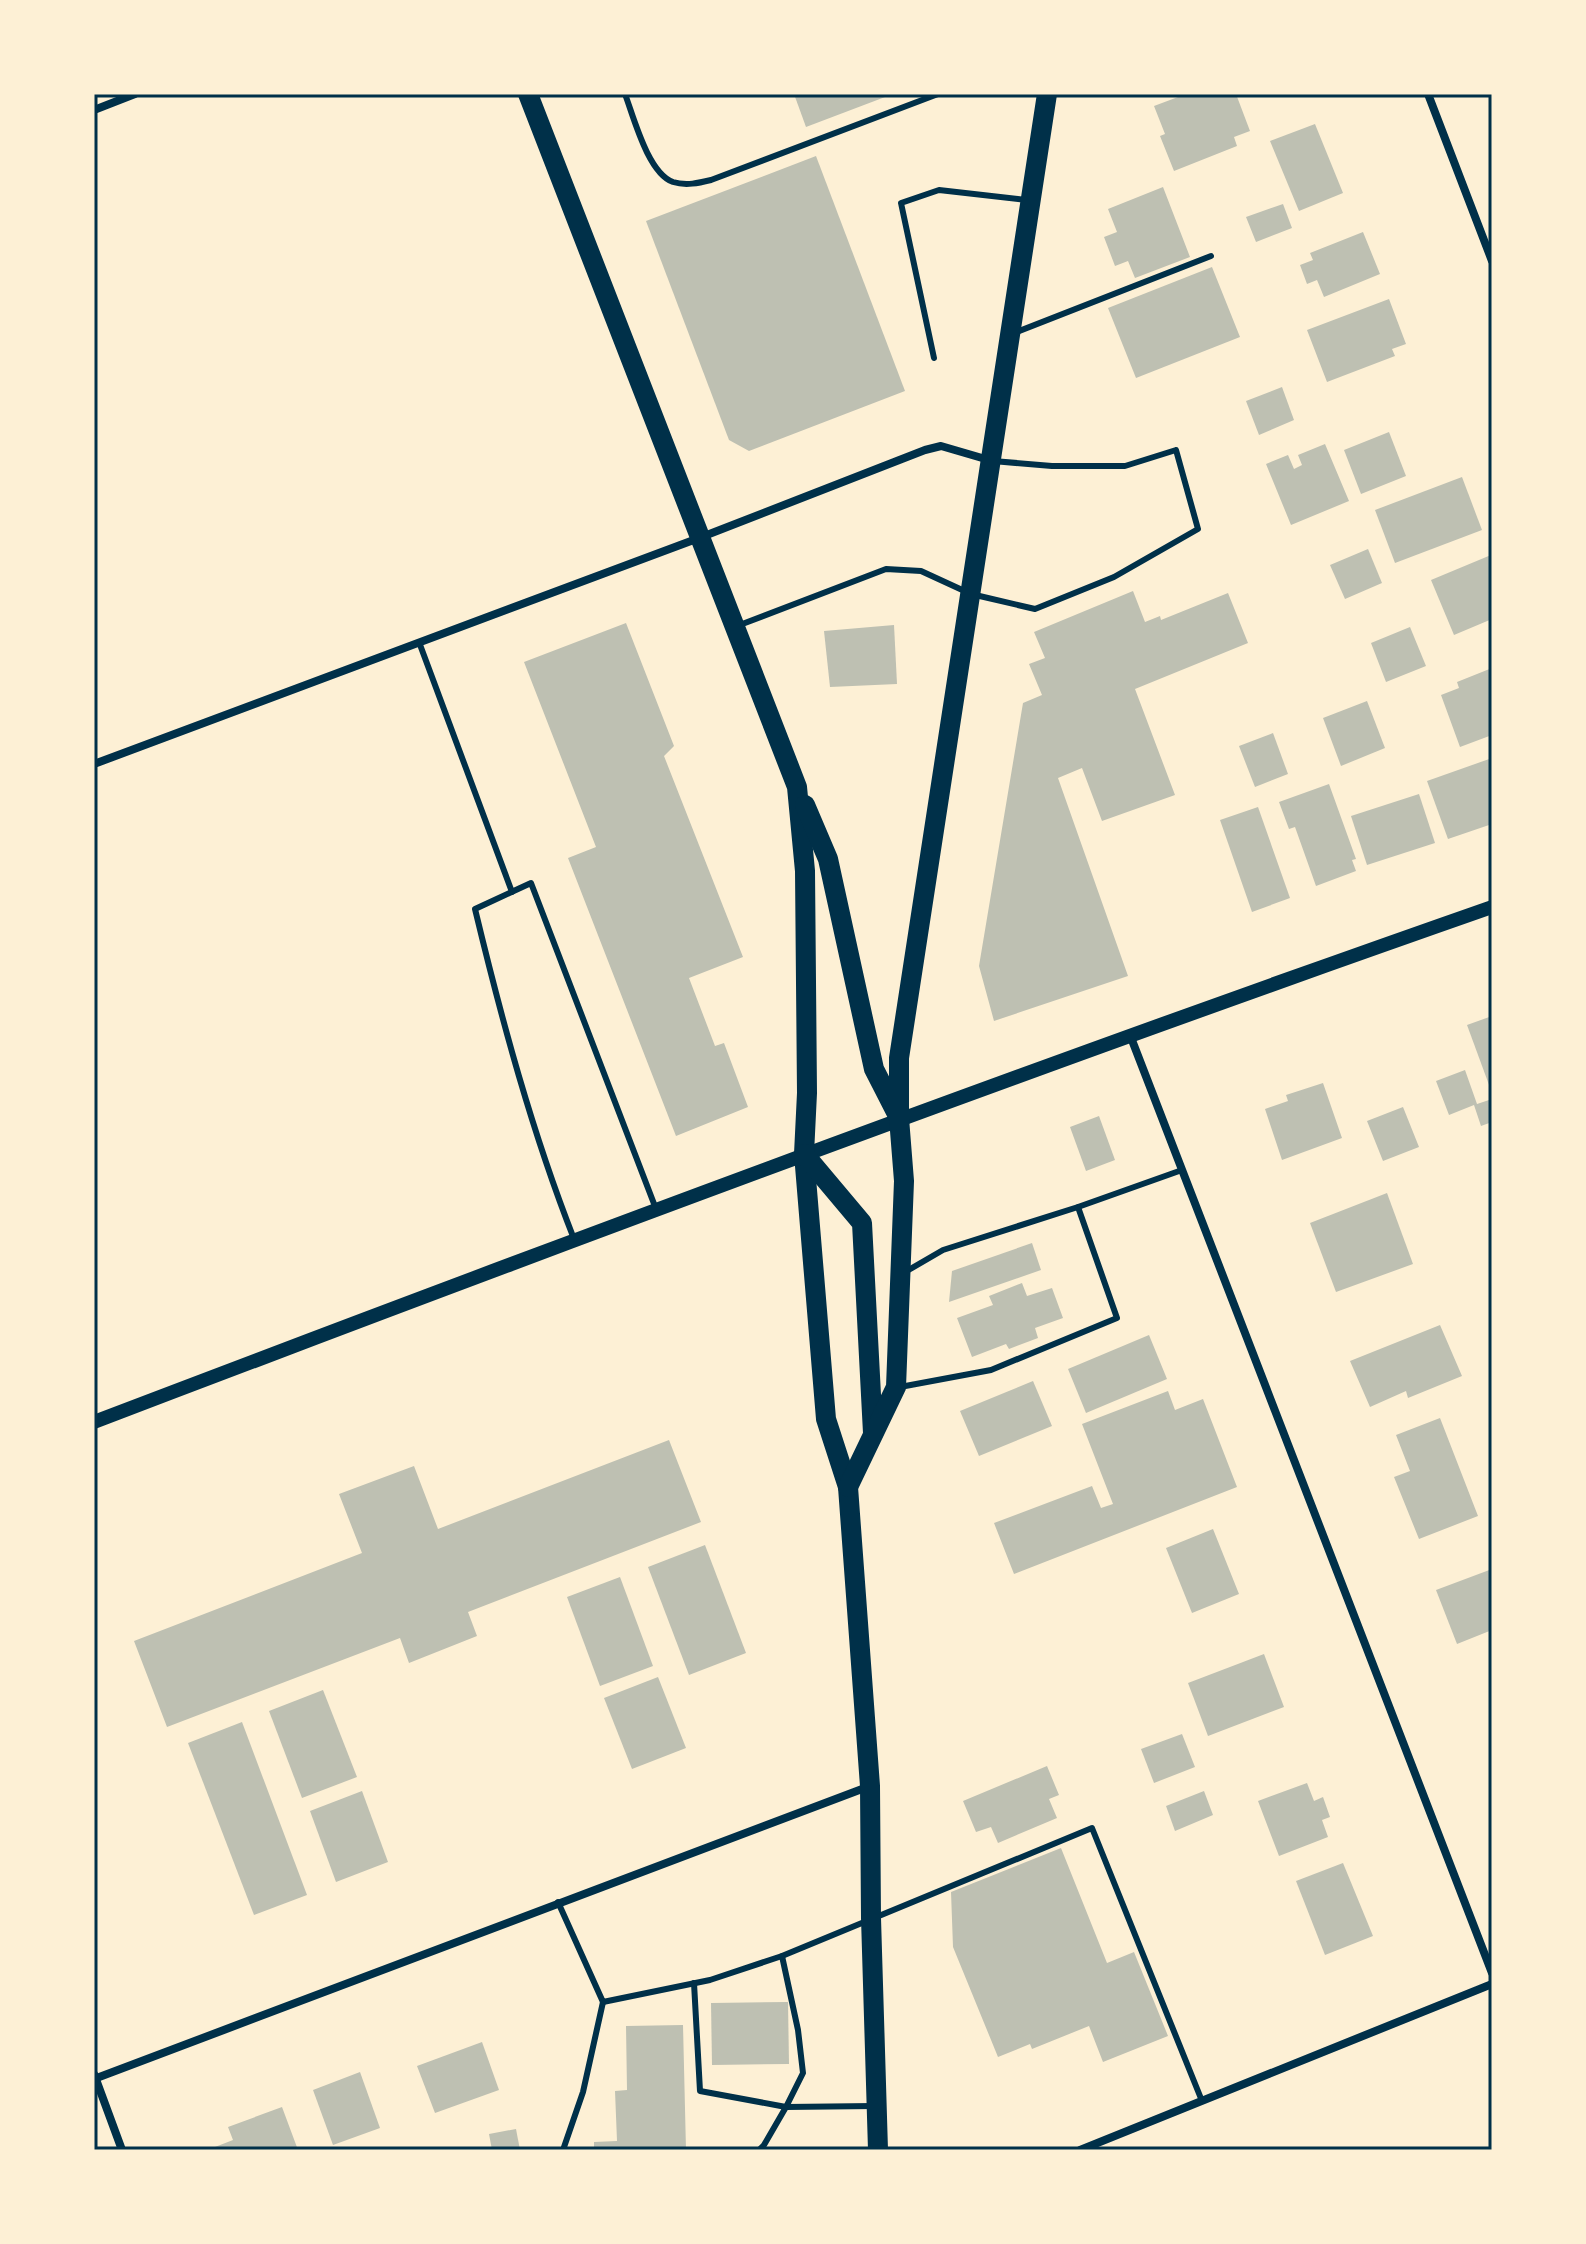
<svg xmlns="http://www.w3.org/2000/svg" width="1586" height="2244" viewBox="0 0 1586 2244" font-family="Ubuntu,sans-serif">
	<style>
		.building { fill: #bec0b2 }
		.lines { fill: none; stroke-linecap: round; stroke-linejoin: round }
		.service { stroke: #003049; stroke-width: 6 }
		.minor { stroke: #003049; stroke-width: 8 }
		.tertiary { stroke: #003049; stroke-width: 14 }
		.primary { stroke: #003049; stroke-width: 20 }
		.neatline { fill: none; stroke: #003049; stroke-width: 3 }
	</style>
	<rect width="100%" height="100%" fill="#fdf0d5"/>
	<g class="building">
		<polygon points="794,94 893,94 806,127"/>
		<polygon points="1186,94 1236,94 1250,131 1234,137 1237,146 1174,171 1160,136 1165,134 1154,106"/>
		<polygon points="1315,124 1343,193 1299,211 1270,141"/>
		<polygon points="816,156 905,391 749,451 729,440 646,221"/>
		<polygon points="1163,187 1190,257 1135,278 1128,261 1115,266 1104,237 1117,232 1108,209"/>
		<polygon points="1283,204 1292,228 1256,242 1246,217"/>
		<polygon points="1363,232 1380,274 1324,297 1317,280 1307,284 1300,265 1313,260 1310,253"/>
		<polygon points="1212,267 1240,337 1136,378 1108,308"/>
		<polygon points="1389,299 1406,344 1392,349 1395,356 1327,382 1307,330"/>
		<polygon points="1282,387 1294,420 1259,435 1246,401"/>
		<polygon points="1389,432 1406,476 1361,494 1344,450"/>
		<polygon points="1325,444 1349,501 1291,525 1266,464 1288,455 1294,469 1302,465 1298,455"/>
		<polygon points="1462,477 1482,530 1395,563 1375,510"/>
		<polygon points="1368,549 1382,583 1345,599 1330,565"/>
		<polygon points="1491,555 1492,619 1454,635 1431,580"/>
		<polygon points="1133,591 1145,622 1160,616 1161,620 1228,593 1248,643 1135,689 1175,795 1102,821 1082,768 1058,778 1128,976 994,1021 979,966 1023,703 1042,695 1029,664 1045,658 1034,632"/>
		<polygon points="626,623 674,746 664,756 743,957 689,978 715,1046 724,1043 748,1107 676,1136 568,858 596,847 524,662"/>
		<polygon points="894,625 897,684 830,687 824,631"/>
		<polygon points="1410,627 1426,666 1386,682 1371,643"/>
		<polygon points="1492,668 1492,735 1460,747 1441,695 1459,688 1457,682"/>
		<polygon points="1367,701 1385,748 1341,766 1323,718"/>
		<polygon points="1273,733 1288,774 1255,787 1239,746"/>
		<polygon points="1492,758 1492,824 1448,839 1427,781"/>
		<polygon points="1329,784 1356,859 1352,860 1356,871 1316,886 1295,827 1289,829 1279,802"/>
		<polygon points="1419,794 1435,843 1367,865 1351,816"/>
		<polygon points="1258,807 1290,898 1252,912 1220,820"/>
		<polygon points="1492,1016 1492,1093 1467,1025"/>
		<polygon points="1465,1070 1477,1104 1492,1099 1492,1122 1481,1126 1474,1105 1449,1115 1436,1081"/>
		<polygon points="1323,1083 1342,1138 1282,1160 1265,1109 1288,1101 1286,1095"/>
		<polygon points="1403,1107 1419,1147 1383,1161 1367,1121"/>
		<polygon points="1099,1116 1115,1160 1086,1171 1070,1127"/>
		<polygon points="1387,1193 1413,1264 1336,1292 1310,1223"/>
		<polygon points="1032,1243 1041,1270 949,1302 952,1271"/>
		<polygon points="1022,1283 1027,1296 1052,1288 1063,1318 1035,1328 1038,1338 1009,1349 1006,1344 972,1357 957,1318 993,1305 989,1296"/>
		<polygon points="1440,1325 1462,1376 1408,1398 1406,1391 1370,1407 1350,1361"/>
		<polygon points="1149,1335 1167,1379 1086,1413 1068,1369"/>
		<polygon points="1033,1381 1052,1426 979,1456 960,1411"/>
		<polygon points="1168,1391 1175,1410 1203,1399 1237,1487 1014,1574 994,1523 1092,1486 1101,1508 1113,1504 1082,1424"/>
		<polygon points="1440,1418 1478,1516 1419,1539 1394,1477 1410,1471 1396,1435"/>
		<polygon points="669,1440 701,1522 468,1612 477,1636 409,1663 400,1638 167,1727 134,1641 362,1553 339,1494 414,1466 438,1529"/>
		<polygon points="1213,1529 1239,1594 1192,1613 1166,1548"/>
		<polygon points="705,1545 746,1653 689,1675 648,1567"/>
		<polygon points="1492,1569 1492,1630 1457,1644 1436,1590"/>
		<polygon points="620,1577 653,1666 600,1686 567,1597"/>
		<polygon points="1264,1654 1284,1707 1208,1736 1188,1683"/>
		<polygon points="658,1677 686,1748 632,1769 604,1698"/>
		<polygon points="323,1690 357,1777 302,1798 269,1711"/>
		<polygon points="242,1722 307,1895 254,1915 188,1743"/>
		<polygon points="1182,1734 1195,1767 1154,1783 1141,1749"/>
		<polygon points="1047,1766 1059,1795 1049,1799 1057,1818 998,1843 991,1827 976,1832 963,1801"/>
		<polygon points="1307,1783 1314,1801 1323,1797 1330,1817 1322,1820 1328,1837 1279,1856 1258,1801"/>
		<polygon points="362,1791 388,1862 336,1882 310,1811"/>
		<polygon points="1204,1791 1213,1815 1175,1831 1166,1806"/>
		<polygon points="1061,1848 1107,1963 1134,1952 1168,2036 1103,2062 1089,2026 1032,2049 1030,2044 998,2057 953,1947 951,1892"/>
		<polygon points="1343,1863 1373,1936 1325,1955 1296,1881"/>
		<polygon points="788,2002 789,2064 712,2065 711,2003"/>
		<polygon points="683,2025 686,2150 594,2150 594,2142 617,2141 615,2091 627,2090 626,2026"/>
		<polygon points="482,2042 499,2090 435,2113 417,2066"/>
		<polygon points="360,2072 380,2128 333,2145 313,2090"/>
		<polygon points="282,2107 298,2150 216,2150 215,2147 233,2140 228,2127"/>
		<polygon points="516,2129 520,2150 492,2150 489,2134"/>
	</g>
	<g class="lines">
		<g class="service">
			<path d="M625,94C634,118 648,173 673,182C686,186 699,183 711,180L938,94"/>
			<polyline points="1014,333 1211,256"/>
			<polyline points="934,358 901,203 939,190 1026,200"/>
			<polyline points="737,626 886,569 921,571 971,594 1035,609 1114,577 1198,529 1176,450 1125,466 1052,466 993,461"/>
			<polyline points="419,642 512,892"/>
			<path d="M574,1239C532,1132 502,1021 475,909L531,883L656,1209"/>
			<polyline points="905,1272 943,1250 1078,1207 1182,1170"/>
			<polyline points="900,1387 991,1370 1117,1318 1078,1207"/>
			<polyline points="558,1902 603,2002 710,1980 782,1956 1092,1828 1202,2101"/>
			<polyline points="782,1956 798,2030 803,2073 786,2107 874,2106"/>
			<polyline points="694,1983 700,2091 786,2107 764,2145 759,2150"/>
			<polyline points="563,2150 583,2092 603,2002"/>
		</g>
		<g class="minor">
			<polyline points="1428,94 1492,261"/>
			<polyline points="94,110 135,94"/>
			<polyline points="94,764 699,538 925,450 941,446 989,460"/>
			<polyline points="1130,1035 1492,1973"/>
			<polyline points="94,2074 122,2150"/>
			<polyline points="94,2079 870,1786"/>
			<polyline points="1080,2150 1492,1984"/>
		</g>
		<path class="tertiary" d="M94,1422C558,1245 1023,1071 1492,907"/>
		<g class="primary">
			<polyline points="528,94 797,787 805,871 807,1093 804,1154 826,1419 848,1487 870,1786 871,1918 878,2150"/>
			<polyline points="805,805 828,859 874,1069 897,1114"/>
			<polyline points="804,1154 862,1223 873,1433"/>
			<polyline points="848,1487 896,1387 904,1181 899,1118 899,1058 1047,94"/>
		</g>
	</g>
	<rect width="1586" height="2244" fill="none" stroke="#fdf0d5" stroke-width="192"/>
	<rect x="96" y="96" width="1394" height="2052" class="neatline"/>
</svg>
